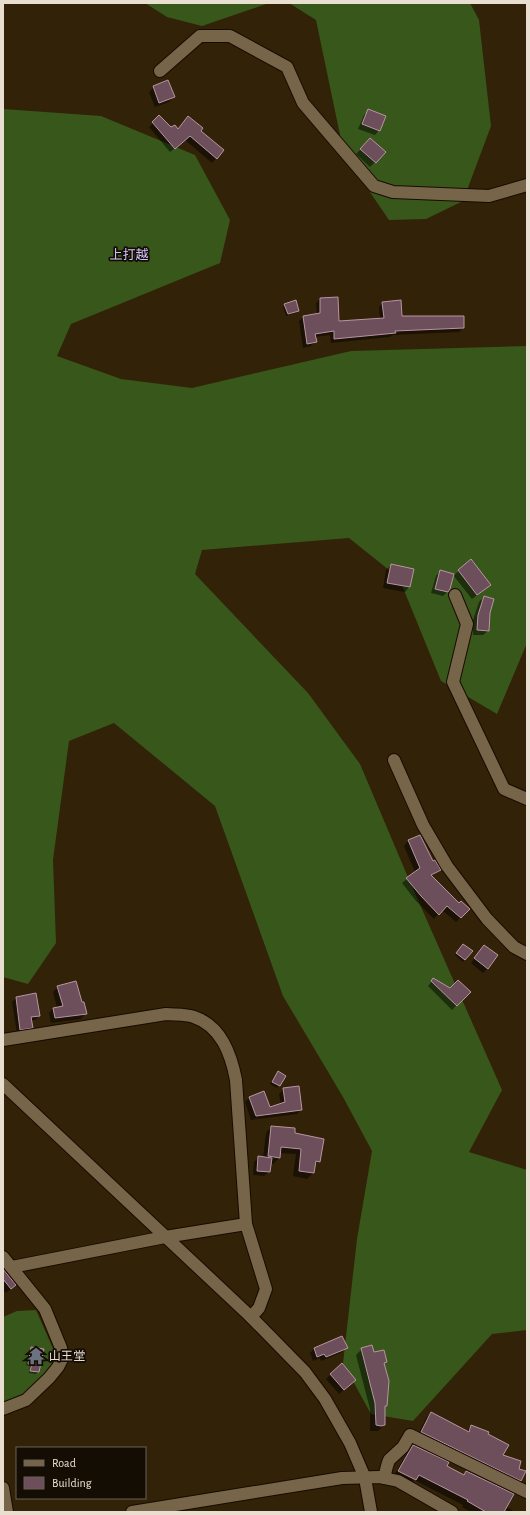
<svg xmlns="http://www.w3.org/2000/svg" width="530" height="1515" viewBox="0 0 530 1515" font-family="'Alegreya Sans','Noto Sans JP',sans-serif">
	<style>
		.forest { fill: #38571a }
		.shadow { fill: #0007 }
		.building { fill: #6d4e5b; stroke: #b895a3 }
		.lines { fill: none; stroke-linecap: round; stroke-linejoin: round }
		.minor-casing { stroke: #190b00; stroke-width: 14 }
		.tertiary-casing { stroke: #190b00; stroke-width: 14 }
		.minor { stroke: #77654a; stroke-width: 12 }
		.tertiary { stroke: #77654a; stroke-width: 12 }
		.labels { text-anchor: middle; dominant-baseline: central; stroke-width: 3.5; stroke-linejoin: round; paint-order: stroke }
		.poi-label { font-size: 12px; fill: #e9dfd0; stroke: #140d04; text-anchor: start }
		.neighbourhood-label { font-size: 13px; fill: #d2c4fe; stroke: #140d04 }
	</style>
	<rect width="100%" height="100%" fill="#322208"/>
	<g class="forest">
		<polygon points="145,3 269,3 202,26 167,17"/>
		<polygon points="289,3 470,3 479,20 491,126 463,201 426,219 389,220 344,154 316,20"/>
		<polygon points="3,109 101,116 195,155 230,220 220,263 71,324 57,356 121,379 192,388 351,351 527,346 527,643 497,714 441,681 399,578 349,538 202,550 195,574 308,693 360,764 410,882 502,1090 469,1152 527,1170 527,1330 492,1334 413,1421 371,1414 343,1363 357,1239 372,1151 343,1097 283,996 215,806 114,723 69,741 53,860 56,943 28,984 3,977"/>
		<polygon points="36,1310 55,1353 51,1366 25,1396 3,1404 3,1317 17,1311"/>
	</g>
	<g class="shadow">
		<polygon points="154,87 174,97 169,102 155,107 149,92"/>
		<polygon points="369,111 379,130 375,135 358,129 364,115"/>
		<polygon points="159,117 171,129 199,131 223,150 212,163 185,140 170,152 149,127"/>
		<polygon points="366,144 375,162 370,167 356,154"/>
		<polygon points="320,299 338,322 380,319 379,307 383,303 401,317 463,328 459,332 393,335 390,337 331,343 330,335 315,337 315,342 311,346 303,348 299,321 304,317 317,315 316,303"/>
		<polygon points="285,305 298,311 296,313 286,316 283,307"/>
		<polygon points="471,561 485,589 472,599 453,575 447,592 443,596 431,593 436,576 440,571 454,575"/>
		<polygon points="391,565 409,587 405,592 383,588 386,570"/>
		<polygon points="484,597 489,613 488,631 483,635 473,635 473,620 479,602"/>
		<polygon points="420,836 433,862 440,870 431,876 459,904 469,909 456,922 442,910 434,919 416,901 402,883 415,872 404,846 408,841"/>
		<polygon points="461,947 465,959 463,962 455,955"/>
		<polygon points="480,951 488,968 483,973 471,963"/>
		<polygon points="433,980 450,989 469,992 452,1010 428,986"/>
		<polygon points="58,987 85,1014 81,1019 51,1023 49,1013 53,1008 57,1008 53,992"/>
		<polygon points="35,994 39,1016 35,1020 31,1020 32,1027 28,1031 17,1033 12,1002 16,998"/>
		<polygon points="278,1072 285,1076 277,1088 270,1084"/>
		<polygon points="284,1089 301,1110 297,1114 251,1120 245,1102 249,1098 270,1109 281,1105 279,1094"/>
		<polygon points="271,1127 294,1134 319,1161 314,1166 313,1173 307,1179 293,1176 296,1154 279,1153 279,1158 273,1164 270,1163 269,1172 264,1176 253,1175 254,1162 259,1157 263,1158 266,1133"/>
		<polygon points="3,1271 15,1285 6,1293 3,1290"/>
		<polygon points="342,1337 346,1348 342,1352 321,1361 320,1358 313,1361 310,1353 314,1349"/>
		<polygon points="31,1348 38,1372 36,1374 29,1373 30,1366 26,1365 29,1350"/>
		<polygon points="362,1349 373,1354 386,1362 384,1364 386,1406 384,1408 384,1425 378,1431 370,1431 370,1409 356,1355"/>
		<polygon points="331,1374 350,1384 339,1394 326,1379"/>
		<polygon points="431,1413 467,1431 471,1426 517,1469 520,1480 515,1485 417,1437 426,1418"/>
		<polygon points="413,1446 446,1467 463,1476 467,1472 506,1507 512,1510 511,1512 471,1512 462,1507 463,1505 414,1480 410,1485 393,1477 408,1451"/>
	</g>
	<g class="building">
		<polygon points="168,80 175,97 159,103 153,86"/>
		<polygon points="368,109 386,116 380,131 362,124"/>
		<polygon points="159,115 171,127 175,125 178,129 188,116 203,128 201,131 224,150 217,159 190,136 175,149 152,122"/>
		<polygon points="370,138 386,152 376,163 360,149"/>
		<polygon points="338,297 339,321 384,318 382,302 401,300 402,316 464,316 464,328 395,331 396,333 334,339 334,331 315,334 317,342 307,344 303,316 320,313 320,298"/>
		<polygon points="296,300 299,311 288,314 284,304"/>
		<polygon points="471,559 491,585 477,595 458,570"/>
		<polygon points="391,564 414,569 410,587 387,583"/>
		<polygon points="440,570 454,574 450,589 448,592 435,589"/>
		<polygon points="484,596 494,599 490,613 489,631 477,630 478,615"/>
		<polygon points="420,835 433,861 435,860 441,870 431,875 459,903 461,901 470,909 461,918 447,906 439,915 421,896 406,878 420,868 408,840"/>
		<polygon points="463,944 473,951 465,960 456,953"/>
		<polygon points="484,945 498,955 488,969 474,958"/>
		<polygon points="433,978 450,988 458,980 471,992 457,1006 431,981"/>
		<polygon points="76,981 82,1002 84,1002 87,1014 55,1018 53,1008 63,1006 57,986"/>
		<polygon points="36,993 40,1016 31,1017 33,1028 20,1030 16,997"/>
		<polygon points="278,1071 286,1076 280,1086 272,1082"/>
		<polygon points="299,1086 302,1110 256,1116 249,1097 264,1091 270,1107 285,1102 283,1088"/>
		<polygon points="271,1126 295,1128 295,1133 324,1139 320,1162 316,1161 314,1173 299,1171 301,1149 281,1147 280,1158 268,1156"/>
		<polygon points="258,1156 272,1158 270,1172 257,1171"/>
		<polygon points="3,1269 16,1285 11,1289 3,1279"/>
		<polygon points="342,1336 348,1348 326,1357 324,1354 317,1357 314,1348"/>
		<polygon points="372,1345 374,1352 384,1350 387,1362 384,1363 389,1381 387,1406 385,1406 385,1425 381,1426 376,1425 375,1403 361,1348"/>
		<polygon points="31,1347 44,1349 39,1372 30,1371 32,1364 28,1364"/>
		<polygon points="342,1363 356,1380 344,1390 330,1374"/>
		<polygon points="431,1412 469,1432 471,1425 489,1432 488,1434 509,1445 503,1455 521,1461 519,1469 526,1471 521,1481 421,1432"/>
		<polygon points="413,1445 449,1462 447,1466 464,1475 466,1471 514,1494 504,1512 486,1512 467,1501 468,1500 419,1475 416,1480 398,1471"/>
	</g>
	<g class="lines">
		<g class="minor-casing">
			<g id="minor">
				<polyline points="160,71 200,36 230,36 287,67 303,103 374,186 393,192 489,196 527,185"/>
				<polyline points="455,595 467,624 453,682 504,789 527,799"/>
				<polyline points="394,760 423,825 447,866 487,919 514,947 527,954"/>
				<path d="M3,1040L166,1014C175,1015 185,1014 194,1017C221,1026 231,1054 236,1080L246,1224L266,1289L259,1308L251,1317"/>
				<polyline points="3,1257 45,1309 61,1348 62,1355 62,1359 58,1367 49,1378 26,1400 3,1409"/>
				<polyline points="12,1267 165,1237 246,1224"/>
				<polyline points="384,1478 387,1466 389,1460 403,1447 410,1435 527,1492"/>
				<polyline points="3,1488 7,1512"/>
			</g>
		</g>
		<g class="tertiary-casing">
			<g id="tertiary">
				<polyline points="3,1084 251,1317 305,1372 325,1399 350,1443 365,1478 371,1512"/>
				<polyline points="132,1512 342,1478 379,1477 398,1481 452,1512"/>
			</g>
		</g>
		<use href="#minor" class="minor"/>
		<use href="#tertiary" class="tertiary"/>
	</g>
	<defs>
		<g id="temple-bare" transform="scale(1.38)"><path d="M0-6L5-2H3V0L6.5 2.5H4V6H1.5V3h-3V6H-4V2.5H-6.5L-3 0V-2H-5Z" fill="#6b7280" stroke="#140d04" stroke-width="2.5" paint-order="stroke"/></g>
	</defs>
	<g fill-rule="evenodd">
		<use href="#temple-bare" x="36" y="1356"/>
	</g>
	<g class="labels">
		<g class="poi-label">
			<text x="49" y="1356">山王堂</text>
		</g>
		<g class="neighbourhood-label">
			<text x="129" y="255">上打越</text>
		</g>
	</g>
	<rect width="530" height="1515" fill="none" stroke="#e9dfd0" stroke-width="8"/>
	<rect x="16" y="1447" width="130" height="52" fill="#140d04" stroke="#696156"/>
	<rect x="24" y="1460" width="20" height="6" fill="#77654a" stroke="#696156"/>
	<text x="52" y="1467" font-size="12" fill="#e9dfd0">Road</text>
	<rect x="24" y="1477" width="20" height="12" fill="#6d4e5b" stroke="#696156"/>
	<text x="52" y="1487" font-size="12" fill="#e9dfd0">Building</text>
</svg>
